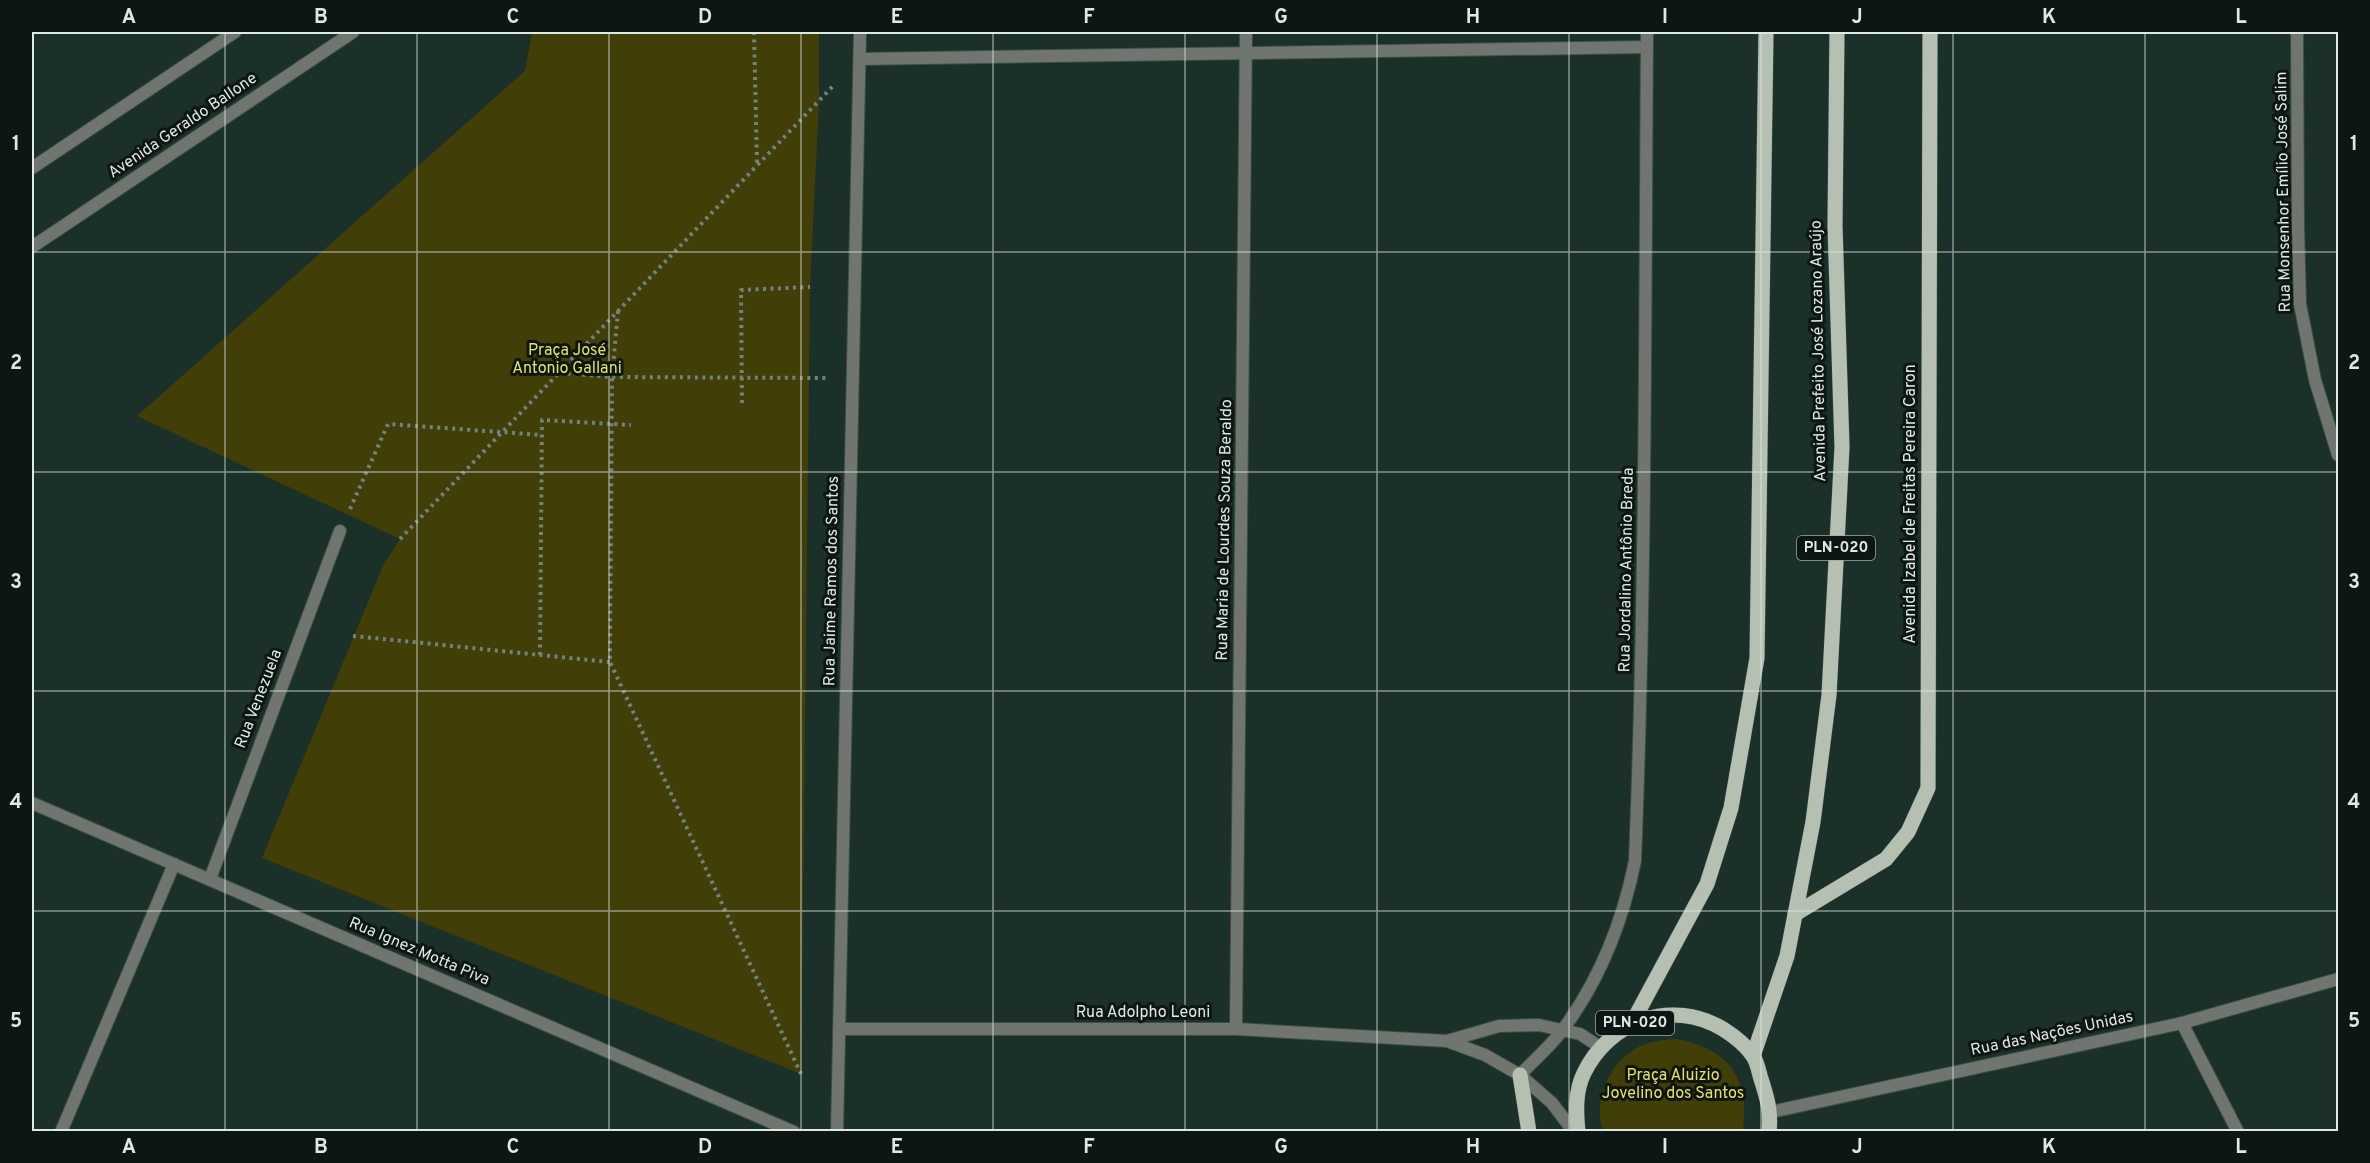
<svg xmlns="http://www.w3.org/2000/svg" width="2370" height="1163" viewBox="0 0 2370 1163" font-family="Overpass,sans-serif">
	<style>
		.green { fill: #413e08 }
		.lines { fill: none; stroke-linecap: round; stroke-linejoin: round }
		.minor-casing { stroke: #3b4e48; stroke-width: 14 }
		.tertiary-casing { stroke: #3b4e48; stroke-width: 14 }
		.primary-casing { stroke: #3b4e48; stroke-width: 16 }
		.path { stroke: #72827d; stroke-width: 4; stroke-dasharray: 3 4.5; stroke-linecap: butt }
		.minor { stroke: #70756f; stroke-width: 12 }
		.tertiary { stroke: #70756f; stroke-width: 12 }
		.primary { stroke: #b5c0b2; stroke-width: 15 }
		.grid { fill: none; stroke: #dde9e5; stroke-width: 1.5; stroke-opacity: 0.55 }
		.labels { text-anchor: middle; dominant-baseline: central; stroke-width: 6; stroke-linejoin: round; paint-order: stroke }
		.shield { fill: #0d1613; stroke: #9faaa6; stroke-width: 1.5 }
		.shield-label { font-size: 15px; font-weight: bold; fill: #dde9e5 }
		.street-label { font-size: 16px; fill: #dde9e5; stroke: #0d1613 }
		.park-label { font-size: 16px; fill: #e6e068; stroke: #0d1613 }
		.neatline { fill: none; stroke: #dde9e5; stroke-width: 2 }
		.grid-label { font-size: 20px; text-anchor: middle; font-weight: bold; fill: #dde9e5 }
	</style>
	<rect width="100%" height="100%" fill="#1c302a"/>
	<g class="green">
		<polygon points="532,32 819,32 819,101 810,287 801,1074 262,858 383,566 400,539 137,416 525,71"/>
		<path d="M1677,1039C1730,1050 1750,1078 1743,1131H1603C1593,1102 1608,1065 1635,1049C1648,1041 1662,1040 1677,1039Z"/>
	</g>
	<g class="lines">
		<g class="minor-casing">
			<g id="minor">
				<polyline points="2297,32 2298,226 2300,304 2315,380 2338,455"/>
				<polyline points="860,59 1647,47"/>
				<polyline points="32,803 794,1132"/>
				<polyline points="210,879 340,531"/>
				<polyline points="2182,1023 2238,1132"/>
				<polyline points="839,1029 1236,1029 1447,1041 1485,1055 1520,1075 1552,1103 1574,1132"/>
				<polyline points="1236,1029 1246,32"/>
				<polyline points="1447,1041 1499,1026 1539,1025 1580,1034 1600,1047"/>
				<path d="M1520,1075C1534,1060 1552,1045 1564,1028C1600,979 1623,920 1635,861C1646,584 1645,308 1647,32"/>
				<polyline points="1771,1112 2182,1023 2338,979"/>
				<polyline points="61,1132 174,864"/>
				<polyline points="837,1132 860,32"/>
			</g>
		</g>
		<g class="tertiary-casing">
			<g id="tertiary">
				<polyline points="32,168 235,32"/>
				<polyline points="32,247 353,32"/>
			</g>
		</g>
		<g class="primary-casing">
			<g id="primary">
				<polyline points="1795,914 1886,859 1908,832 1928,788 1930,32"/>
				<polyline points="1632,1023 1707,884 1731,808 1757,658 1766,32"/>
				<polyline points="1753,1056 1787,956 1813,822 1829,695 1842,447 1835,226 1837,32"/>
				<polyline points="1520,1075 1529,1132"/>
				<path d="M1578,1132C1576,1112 1575,1091 1584,1073C1609,1021 1672,998 1723,1029C1734,1036 1746,1045 1753,1056C1758,1063 1759,1074 1762,1082C1768,1101 1771,1112 1769,1132"/>
			</g>
		</g>
		<g class="path">
			<polyline points="754,32 757,164"/>
			<polyline points="618,311 612,377 610,662 801,1074"/>
			<polyline points="560,373 612,377 828,378"/>
			<polyline points="742,403 741,290 810,287"/>
			<polyline points="350,509 388,424 542,435"/>
			<polyline points="400,539 833,86"/>
			<polyline points="353,636 610,662"/>
			<polyline points="540,655 542,420 631,425"/>
		</g>
		<use href="#minor" class="minor"/>
		<use href="#tertiary" class="tertiary"/>
		<use href="#primary" class="primary"/>
	</g>
	<path class="grid" d="M225,32V1132M417,32V1132M609,32V1132M801,32V1132M993,32V1132M1185,32V1132M1377,32V1132M1569,32V1132M1761,32V1132M1953,32V1132M2145,32V1132M32,252H2338M32,472H2338M32,691H2338M32,911H2338"/>
	<g class="labels">
		<g class="shield">
			<rect x="1797" y="536" width="78" height="24" rx="4.5"/>
			<rect x="1596" y="1011" width="78" height="24" rx="4.5"/>
		</g>
		<g class="shield-label">
			<text x="1836" y="548">PLN-020</text>
			<text x="1635" y="1023">PLN-020</text>
		</g>
		<g class="street-label">
			<text transform="translate(183 126) rotate(-34)">Avenida Geraldo Ballone</text>
			<text transform="translate(2284 192) rotate(-91)">Rua Monsenhor Emílio José Salim</text>
			<text transform="translate(1819 351) rotate(-91)">Avenida Prefeito José Lozano Araújo</text>
			<text transform="translate(1911 504) rotate(-90)">Avenida Izabel de Freitas Pereira Caron</text>
			<text transform="translate(1225 530) rotate(-89)">Rua Maria de Lourdes Souza Beraldo</text>
			<text transform="translate(1627 570) rotate(-89)">Rua Jordalino Antônio Breda</text>
			<text transform="translate(832 581) rotate(-89)">Rua Jaime Ramos dos Santos</text>
			<text transform="translate(259 699) rotate(-69)">Rua Venezuela</text>
			<text transform="translate(419 952) rotate(23)">Rua Ignez Motta Piva</text>
			<text x="1143" y="1013">Rua Adolpho Leoni</text>
			<text transform="translate(2052 1034) rotate(-12)">Rua das Nações Unidas</text>
		</g>
		<g class="park-label">
			<text x="567" y="351">Praça José<tspan x="567" dy="18">Antonio Gallani</tspan></text>
			<text x="1673" y="1076">Praça Aluizio<tspan x="1673" dy="18">Jovelino dos Santos</tspan></text>
		</g>
	</g>
	<rect width="2370" height="1163" fill="none" stroke="#0d1613" stroke-width="66"/>
	<rect x="33" y="33" width="2304" height="1097" class="neatline"/>
	<g class="grid-label">
		<text x="129" y="23">A</text>
		<text x="321" y="23">B</text>
		<text x="513" y="23">C</text>
		<text x="705" y="23">D</text>
		<text x="897" y="23">E</text>
		<text x="1089" y="23">F</text>
		<text x="1281" y="23">G</text>
		<text x="1473" y="23">H</text>
		<text x="1665" y="23">I</text>
		<text x="1857" y="23">J</text>
		<text x="2049" y="23">K</text>
		<text x="2241" y="23">L</text>
		<text x="16" y="150">1</text>
		<text x="2354" y="150">1</text>
		<text x="16" y="369">2</text>
		<text x="2354" y="369">2</text>
		<text x="16" y="588">3</text>
		<text x="2354" y="588">3</text>
		<text x="16" y="808">4</text>
		<text x="2354" y="808">4</text>
		<text x="16" y="1027">5</text>
		<text x="2354" y="1027">5</text>
		<text x="129" y="1153">A</text>
		<text x="321" y="1153">B</text>
		<text x="513" y="1153">C</text>
		<text x="705" y="1153">D</text>
		<text x="897" y="1153">E</text>
		<text x="1089" y="1153">F</text>
		<text x="1281" y="1153">G</text>
		<text x="1473" y="1153">H</text>
		<text x="1665" y="1153">I</text>
		<text x="1857" y="1153">J</text>
		<text x="2049" y="1153">K</text>
		<text x="2241" y="1153">L</text>
	</g>
</svg>
